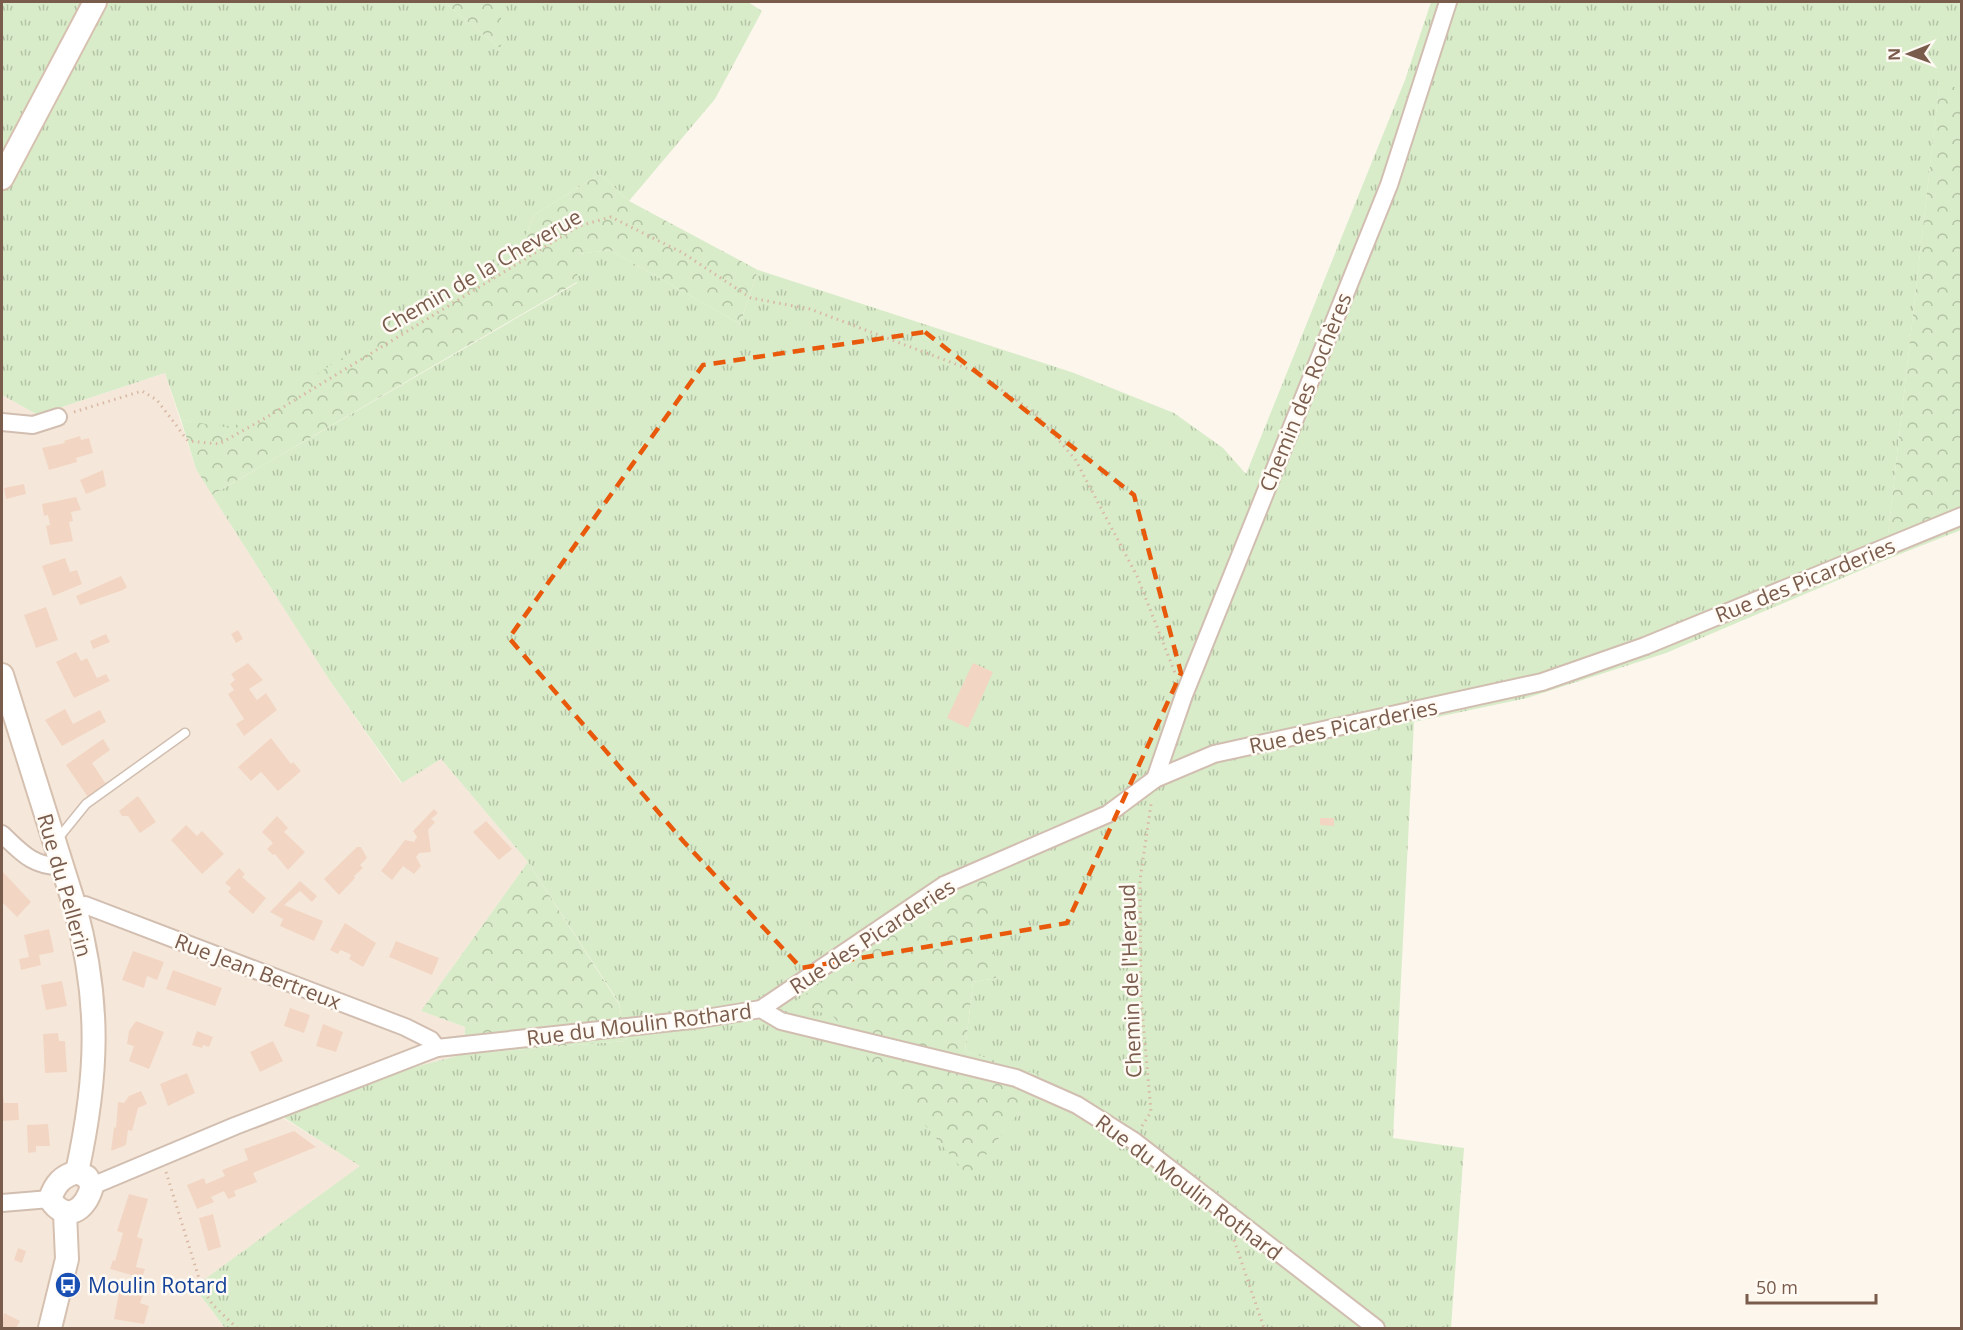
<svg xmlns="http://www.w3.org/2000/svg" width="1963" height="1330" viewBox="0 0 1963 1330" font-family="'Open Sans',sans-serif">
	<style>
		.residential { fill: #f5e8da }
		.grass { fill: url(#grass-tufts); fill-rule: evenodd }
		.forest { fill: url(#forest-crowns) }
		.building { fill: #f3d5c3 }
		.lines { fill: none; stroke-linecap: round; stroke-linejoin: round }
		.service-casing { stroke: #d1beb0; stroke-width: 11 }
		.minor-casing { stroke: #d1beb0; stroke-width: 20 }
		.secondary-casing { stroke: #d6c0b0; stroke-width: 26 }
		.path { stroke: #d9b8a5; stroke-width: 3; stroke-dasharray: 1.5 4.5; stroke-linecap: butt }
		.service { stroke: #fff; stroke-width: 8 }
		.minor { stroke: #fff; stroke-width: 16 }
		.secondary { stroke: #fff; stroke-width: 22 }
		.marked { fill: none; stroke: #e8590c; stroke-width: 4.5; stroke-dasharray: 12 8; stroke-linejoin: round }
		.labels { text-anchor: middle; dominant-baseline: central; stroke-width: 5; stroke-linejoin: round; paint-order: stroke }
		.street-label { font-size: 21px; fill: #7a5c4d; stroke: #fffaf3 }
		.transit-label { font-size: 21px; fill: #164399; stroke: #fffaf3; text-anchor: start }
	</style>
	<defs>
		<pattern id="grass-tufts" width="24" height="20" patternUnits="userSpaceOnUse" patternTransform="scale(1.5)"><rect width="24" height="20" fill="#d8ecc9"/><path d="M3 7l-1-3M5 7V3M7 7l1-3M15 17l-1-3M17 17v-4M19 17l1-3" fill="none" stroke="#b4c2a5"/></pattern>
		<pattern id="forest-crowns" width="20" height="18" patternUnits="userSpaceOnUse" patternTransform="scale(1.5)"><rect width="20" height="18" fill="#d8ecc9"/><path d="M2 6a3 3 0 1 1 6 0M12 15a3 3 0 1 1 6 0" fill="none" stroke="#b4c2a5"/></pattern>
	</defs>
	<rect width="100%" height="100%" fill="#fdf6ec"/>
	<polygon class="residential" points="165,373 196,469 330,681 401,783 441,759 528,862 421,1011 465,1027 464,1054 381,1076 283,1118 361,1166 194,1287 225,1328 2,1328 2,395 38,415"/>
	<g class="grass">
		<polygon points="2,2 444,2 501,49 501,2 748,2 762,11 715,99 629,201 600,174 534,215 522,245 231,429 181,420 165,373 38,415 2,395"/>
		<path d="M1431,2H1961V87L1939,88L1885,560L1666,653L1527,698L1414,722L1393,1138L1464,1148L1451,1328H225L194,1287L360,1166L283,1117L381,1076L464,1054L626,1041L619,1003L528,862L441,759L402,783L330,681L212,495L577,283V254L610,250L740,324L758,270L1074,373L1174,413L1223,448L1246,474L1405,80ZM996,978L973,982L965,1051L1045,1078L969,1176L832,1014L792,1004Z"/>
	</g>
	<g class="forest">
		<polygon points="444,2 501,2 501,49"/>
		<polygon points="1939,87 1961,87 1961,530 1885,560"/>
		<polygon points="600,174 629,201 758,270 740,324 610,250 578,254 577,282 212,495 196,469 181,420 231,428 522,245 534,215"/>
		<polygon points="528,862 619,1004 626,1041 464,1054 465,1027 421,1011"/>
		<polygon points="986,875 996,978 973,982 965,1051 1046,1077 969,1177 832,1015 791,1005 943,893"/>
	</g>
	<g class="building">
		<polygon points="80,436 81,440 89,438 93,453 76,458 77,462 49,470 42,448 65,443 64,441"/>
		<polygon points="103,470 106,486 86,494 80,480"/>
		<polygon points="24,484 26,494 6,499 4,488"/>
		<polygon points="76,497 81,510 71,512 73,521 69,522 73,541 50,545 46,526 50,525 48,515 44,516 42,504"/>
		<polygon points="65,558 70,572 77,570 82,584 53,596 42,566"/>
		<polygon points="121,576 127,587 123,590 80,605 76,596"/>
		<polygon points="46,607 58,640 36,648 24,615"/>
		<polygon points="238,630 243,639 236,643 231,634"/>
		<polygon points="106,634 110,642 93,649 90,641"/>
		<polygon points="76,652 81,661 87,658 97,678 106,674 110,681 74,698 56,662"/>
		<polygon points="248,663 263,680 249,689 257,700 266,693 277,710 244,736 236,724 244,719 228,694 234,690 230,684 235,680 231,674"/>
		<polygon points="973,663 993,672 968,728 947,718"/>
		<polygon points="65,709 73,724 100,710 106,722 62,746 45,720"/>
		<polygon points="271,738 291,764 293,762 301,771 278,791 261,772 251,781 238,767"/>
		<polygon points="103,739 110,750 92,763 106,784 88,797 66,765"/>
		<polygon points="138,796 156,822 140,833 128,816 122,816 119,811"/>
		<polygon points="434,809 438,813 431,819 435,822 428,830 431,852 419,853 416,857 421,866 414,874 403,866 392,880 381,871 405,840 414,842 417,837 413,831"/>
		<polygon points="277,816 288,828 284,832 305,852 288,870 275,854 273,855 267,849 273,843 262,832"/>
		<polygon points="1320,818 1334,818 1334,826 1320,825"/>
		<polygon points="486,821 512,849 499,860 473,832"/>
		<polygon points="186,825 197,836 202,831 224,854 202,874 171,840"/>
		<polygon points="357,847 361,847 367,858 360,865 363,868 354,876 355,878 339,895 324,879"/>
		<polygon points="239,868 245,874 242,877 266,898 253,914 228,892 231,888 225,883"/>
		<polygon points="2,871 31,902 17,917 2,902"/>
		<polygon points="300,881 317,896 312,902 300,891 284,905 323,921 314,941 280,926 283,919 270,912"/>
		<polygon points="345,923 376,943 363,967 349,959 351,955 348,953 340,950 338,954 330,950"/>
		<polygon points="49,929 54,952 39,955 41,965 21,970 19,959 29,957 24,935"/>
		<polygon points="396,941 439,958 432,975 389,957"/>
		<polygon points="133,951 164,962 157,980 147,976 144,988 122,980"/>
		<polygon points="173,970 222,988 215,1006 166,989"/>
		<polygon points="62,981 67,1006 46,1010 41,985"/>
		<polygon points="290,1008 310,1015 304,1033 284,1026"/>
		<polygon points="136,1021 164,1032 149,1069 129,1061 134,1046 127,1044 129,1031"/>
		<polygon points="323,1024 343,1032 336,1052 316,1046"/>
		<polygon points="197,1031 213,1037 209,1047 203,1045 202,1048 192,1045"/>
		<polygon points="58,1033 59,1041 65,1041 67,1072 45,1073 43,1034"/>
		<polygon points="273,1041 283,1061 260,1072 250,1052"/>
		<polygon points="187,1073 195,1093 168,1106 160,1084"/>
		<polygon points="2,1087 4,1103 18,1103 19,1120 2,1121"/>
		<polygon points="141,1091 147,1104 138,1108 132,1131 128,1130 126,1145 111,1151 114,1127 116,1128 118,1102 124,1103 129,1096"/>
		<polygon points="48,1124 50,1146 36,1146 36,1152 28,1153 27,1125"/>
		<polygon points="294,1131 316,1147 253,1173 257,1182 234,1191 236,1196 228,1199 224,1191 211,1197 214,1202 197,1209 187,1185 204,1178 206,1184 225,1176 222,1170 248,1160 244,1149"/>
		<polygon points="129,1194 148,1199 137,1237 143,1239 136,1267 145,1269 142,1278 110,1269 113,1260 115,1261 123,1233 117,1231"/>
		<polygon points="213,1214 221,1247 208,1251 199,1218"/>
		<polygon points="18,1248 26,1251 22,1263 14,1260"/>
		<polygon points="120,1288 143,1295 140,1303 149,1306 144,1324 114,1319"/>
		<polygon points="4,1313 20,1321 16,1328 2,1328"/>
	</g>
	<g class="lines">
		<g class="service-casing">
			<polyline id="service" points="56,841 86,804 185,733"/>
		</g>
		<g class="minor-casing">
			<g id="minor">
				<polyline points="2,422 33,425 58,417"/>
				<polyline points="1155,779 1184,695 1389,185 1448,2"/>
				<path d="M2,834C21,852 33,867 61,866"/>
				<polyline points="75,907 85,905 405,1027 431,1040 437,1048"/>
				<polyline points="761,1009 944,885 1108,814 1155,779 1214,754 1542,682 1645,646 1962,516"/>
				<polyline points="92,1186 235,1126 437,1048 700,1019 761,1009 781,1021 1016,1078 1077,1105 1134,1141 1376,1328"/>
				<polyline points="2,1203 50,1199"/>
			</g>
		</g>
		<g class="secondary-casing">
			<g id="secondary">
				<polyline points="2,178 95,2"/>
				<path d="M2,675L75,907C101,1003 98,1076 77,1172"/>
				<path d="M77,1172L87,1177L92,1186C86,1210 66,1224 50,1199C55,1184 62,1176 77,1172Z"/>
				<polyline points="50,1328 67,1259 65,1213"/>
			</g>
		</g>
		<g class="path">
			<polyline points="74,412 142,391 157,400 188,441 219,444 267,417 579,226 611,217 683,253 751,298 810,309 974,371 1035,413 1075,459 1137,576 1175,673"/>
			<polyline points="1142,1126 1151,1112 1141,998 1140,880 1151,804"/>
			<polyline points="166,1172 202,1288 213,1305 237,1328"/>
			<polyline points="1234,1240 1264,1328"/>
		</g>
		<use href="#service" class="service"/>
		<use href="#minor" class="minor"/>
		<use href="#secondary" class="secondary"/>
	</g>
	<path class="marked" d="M925,332L1134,495L1181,673L1067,923L801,968L684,842L509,638L703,365Z"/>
	<defs>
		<g id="bus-disc" transform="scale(1.35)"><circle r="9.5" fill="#1a4fb4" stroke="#fffaf3"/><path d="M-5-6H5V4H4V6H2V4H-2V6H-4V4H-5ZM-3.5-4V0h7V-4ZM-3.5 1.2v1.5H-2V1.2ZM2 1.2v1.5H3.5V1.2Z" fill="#fff"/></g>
	</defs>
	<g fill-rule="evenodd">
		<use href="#bus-disc" x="68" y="1285"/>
	</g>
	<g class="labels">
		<g class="street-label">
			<text transform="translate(481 271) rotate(-30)">Chemin de la Cheverue</text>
			<text transform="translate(1305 392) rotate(-68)">Chemin des Rochères</text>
			<text transform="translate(1805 580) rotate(-22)">Rue des Picarderies</text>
			<text transform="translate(1343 726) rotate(-12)">Rue des Picarderies</text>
			<text transform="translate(65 885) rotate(74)">Rue du Pellerin</text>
			<text transform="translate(872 936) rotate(-33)">Rue des Picarderies</text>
			<text transform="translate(258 971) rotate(21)">Rue Jean Bertreux</text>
			<text transform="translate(1130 981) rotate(-92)">Chemin de l'Heraud</text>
			<text transform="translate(639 1024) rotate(-7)">Rue du Moulin Rothard</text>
			<text transform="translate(1189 1187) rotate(37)">Rue du Moulin Rothard</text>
		</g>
		<g class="transit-label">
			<text x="88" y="1285">Moulin Rotard</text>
		</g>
	</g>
	<rect width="1963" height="1330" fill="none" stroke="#7a5c4d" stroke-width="6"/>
	<g transform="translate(1909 54) rotate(269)" stroke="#fffaf3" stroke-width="4.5" paint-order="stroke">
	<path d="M0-4.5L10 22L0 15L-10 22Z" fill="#7a5c4d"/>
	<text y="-9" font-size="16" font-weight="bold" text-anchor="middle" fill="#7a5c4d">N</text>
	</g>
	<path d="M1747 1294v9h129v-9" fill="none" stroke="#7a5c4d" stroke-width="3"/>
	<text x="1756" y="1294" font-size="18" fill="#7a5c4d" stroke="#fffaf3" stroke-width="4.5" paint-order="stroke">50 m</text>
</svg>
